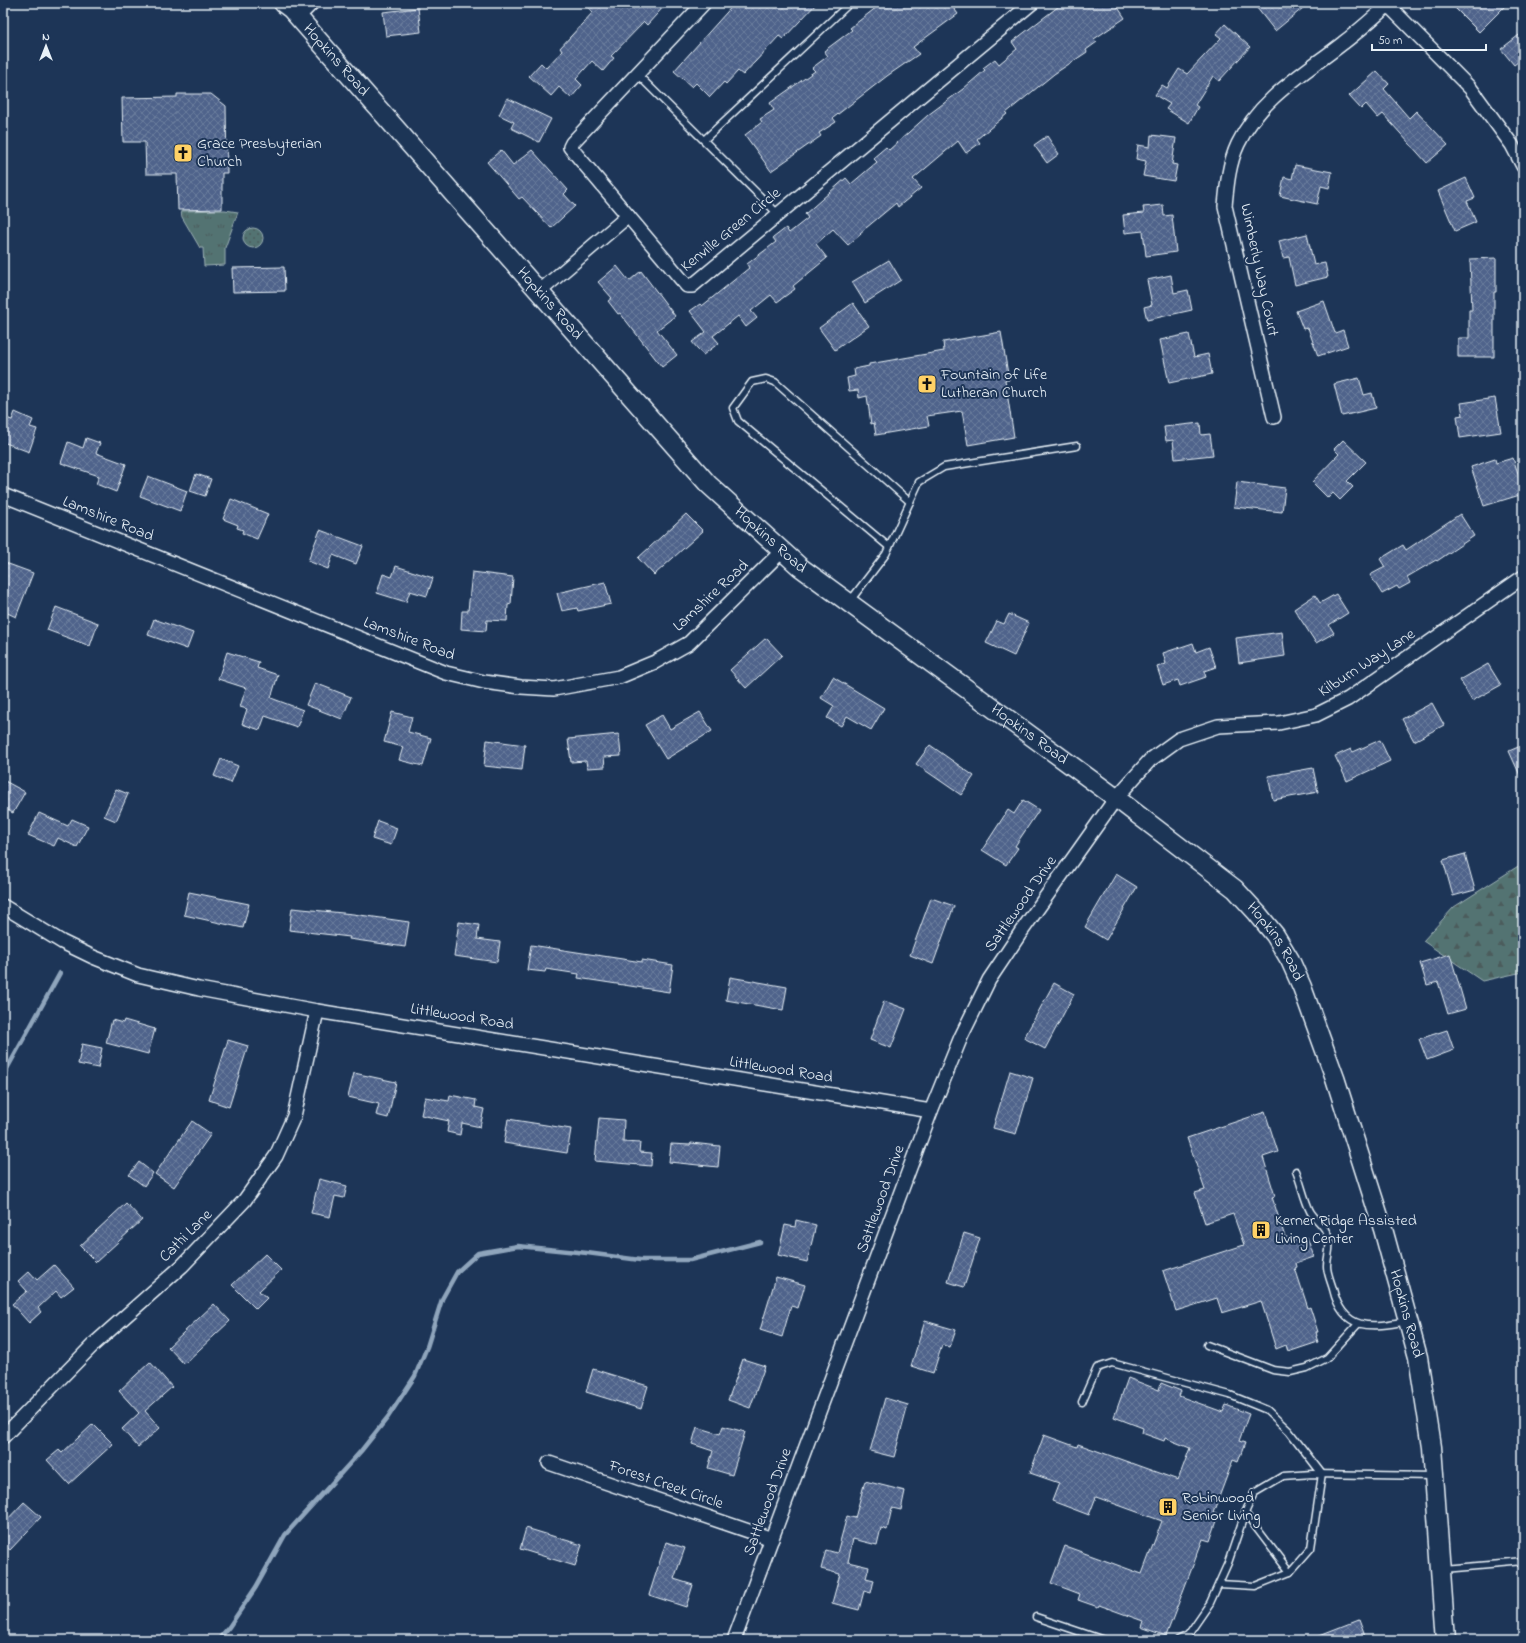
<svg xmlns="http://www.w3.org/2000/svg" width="1526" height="1643" viewBox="0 0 1526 1643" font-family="'Indie Flower',sans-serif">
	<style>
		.grass { fill: url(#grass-dots); stroke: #9eb2b5 }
		.forest { fill: url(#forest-firs); stroke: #9eb2b5 }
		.park { fill: url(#park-tufts); stroke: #9eb2b5 }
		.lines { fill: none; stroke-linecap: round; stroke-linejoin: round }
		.stream { stroke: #8fa5bc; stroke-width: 4.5 }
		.building { fill: url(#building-cross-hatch); stroke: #e8f1f8 }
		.lane-casing { stroke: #e8f1f8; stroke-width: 9 }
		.street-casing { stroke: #e8f1f8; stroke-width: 16 }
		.secondary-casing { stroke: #e8f1f8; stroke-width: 21 }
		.lane { stroke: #1d3557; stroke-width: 6 }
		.street { stroke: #1d3557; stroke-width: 13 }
		.secondary { stroke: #1d3557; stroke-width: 18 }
		.labels { text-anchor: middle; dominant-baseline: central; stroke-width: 4; stroke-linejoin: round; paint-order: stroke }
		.street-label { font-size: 16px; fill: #e8f1f8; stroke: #1d3557 }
		.poi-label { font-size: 16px; fill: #e8f1f8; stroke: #1d3557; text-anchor: start }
	</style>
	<defs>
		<pattern id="grass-dots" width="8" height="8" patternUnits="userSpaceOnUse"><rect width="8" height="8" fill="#537372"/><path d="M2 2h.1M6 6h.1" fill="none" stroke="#4c5b5c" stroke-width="1.8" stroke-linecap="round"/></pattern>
		<pattern id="forest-firs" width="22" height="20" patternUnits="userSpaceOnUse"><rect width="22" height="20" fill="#537372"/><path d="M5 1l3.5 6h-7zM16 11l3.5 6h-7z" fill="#4c5b5c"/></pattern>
		<pattern id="park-tufts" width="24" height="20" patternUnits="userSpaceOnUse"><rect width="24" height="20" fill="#537372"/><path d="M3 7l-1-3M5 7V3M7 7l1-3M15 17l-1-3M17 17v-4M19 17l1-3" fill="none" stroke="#4c5b5c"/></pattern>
		<pattern id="building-cross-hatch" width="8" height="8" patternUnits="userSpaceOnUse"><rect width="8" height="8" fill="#50648b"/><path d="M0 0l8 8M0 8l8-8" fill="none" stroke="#697b9c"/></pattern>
	</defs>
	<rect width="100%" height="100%" fill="#1d3557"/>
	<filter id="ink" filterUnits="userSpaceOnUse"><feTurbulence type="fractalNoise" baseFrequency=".025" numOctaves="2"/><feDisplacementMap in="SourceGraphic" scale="8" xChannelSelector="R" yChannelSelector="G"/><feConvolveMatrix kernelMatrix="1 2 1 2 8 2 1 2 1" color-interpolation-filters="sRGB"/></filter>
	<g filter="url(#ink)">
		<circle class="grass" cx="253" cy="238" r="10"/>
		<polygon class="forest" points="1523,863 1523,972 1482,981 1423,941 1454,907"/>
		<polygon class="park" points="225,210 238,212 225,248 225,265 204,266 203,248 200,248 182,217 181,211"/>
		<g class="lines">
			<g class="stream">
				<polyline points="3,1076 60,973"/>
				<polyline points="218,1640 229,1627 256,1587 285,1535 361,1451 388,1417 415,1376 427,1347 442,1299 457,1272 478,1253 518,1246 587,1253 640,1260 690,1260 760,1242"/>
			</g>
		</g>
		<g class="building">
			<polygon points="582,3 611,3 617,9 623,3 667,3 647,25 644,22 611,56 614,58 603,71 592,61 576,79 582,85 571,98 559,87 551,96 529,76 541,63 546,68 562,51 560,48 593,12"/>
			<polygon points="735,3 817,3 783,39 779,36 743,75 738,71 726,84 724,82 710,97 696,83 692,87 674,71"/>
			<polygon points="882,3 950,3 958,14 913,47 919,54 887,76 833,118 836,122 819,133 821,136 771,171 745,135 762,122 760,119 774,110 770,103 815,71 812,68 828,56 824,51 852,30 850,28"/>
			<polygon points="1063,3 1115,3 1125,18 1094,39 1097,42 1086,50 1087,52 1054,74 1006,113 1007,114 977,139 980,143 966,153 958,141 913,179 921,188 898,207 896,203 860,233 861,234 848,245 833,229 816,244 827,258 793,286 795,289 777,302 771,295 751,311 757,318 746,327 738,316 713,336 719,343 703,355 692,342 706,332 690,311 700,304 702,306 749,268 747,264 776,242 773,238 786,228 789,233 808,218 805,214 846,178 851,184 877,162 873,158 886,147 889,150 928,115 963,89 985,70 983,68 995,59 999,64 1017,49 1012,42"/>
			<polygon points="1253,3 1309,3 1275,31"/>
			<polygon points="1450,3 1508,3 1479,32"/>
			<polygon points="418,8 421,32 386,36 383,12"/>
			<polygon points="1225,24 1250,47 1219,81 1213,76 1195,105 1198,107 1189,123 1166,109 1170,104 1155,95 1162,85 1167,88 1179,69 1187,74 1221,38 1216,34"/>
			<polygon points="1523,32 1523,58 1514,65 1501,49"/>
			<polygon points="1377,71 1389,84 1384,89 1409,118 1416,111 1448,145 1427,163 1383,114 1378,118 1366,104 1361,109 1349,96"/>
			<polygon points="177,94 211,94 226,106 227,173 222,173 222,209 178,210 177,174 146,174 145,142 123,142 122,98 177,97"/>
			<polygon points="507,98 551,119 539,142 511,128 514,122 499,115"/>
			<polygon points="1151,135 1176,138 1172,164 1177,165 1174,181 1143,176 1146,161 1136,159 1138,145 1150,147"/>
			<polygon points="1047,136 1059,154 1047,163 1034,145"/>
			<polygon points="501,150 513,165 532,150 568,190 564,194 575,206 551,228 522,197 519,199 487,162"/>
			<polygon points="1295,165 1332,172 1329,188 1321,186 1317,204 1280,196 1284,177 1292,179"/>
			<polygon points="1466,178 1475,198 1467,201 1476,222 1455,231 1438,191"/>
			<polygon points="1163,205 1164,216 1172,215 1176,252 1146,256 1143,231 1125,233 1123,215 1144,213 1143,207"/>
			<polygon points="1307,234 1314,265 1325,263 1328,277 1295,285 1289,257 1283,258 1279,241"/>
			<polygon points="1496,258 1496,292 1494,292 1494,357 1458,357 1458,338 1469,338 1469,310 1472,310 1470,259"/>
			<polygon points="889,260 901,280 865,303 852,282"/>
			<polygon points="617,266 629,281 641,271 675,316 657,330 677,355 662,367 620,313 618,314 608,301 612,298 598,282"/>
			<polygon points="284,267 285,291 233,292 232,268"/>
			<polygon points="1171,275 1174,293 1188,290 1192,310 1147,320 1144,307 1152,305 1147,280"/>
			<polygon points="1324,301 1335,333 1343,330 1348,346 1318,356 1308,328 1303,329 1296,311"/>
			<polygon points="853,303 869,326 835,350 819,328"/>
			<polygon points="1001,332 1009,380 1005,380 1014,437 968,445 962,411 927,416 929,426 876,435 874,423 871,424 867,396 859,398 858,390 849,391 847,378 855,376 854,369 869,366 869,364 944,351 943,342"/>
			<polygon points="1189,334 1194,357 1208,354 1212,374 1169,383 1160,340"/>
			<polygon points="1359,378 1364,395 1372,393 1376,408 1342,416 1334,384"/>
			<polygon points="1495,398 1501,432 1460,438 1457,416 1463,415 1461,403"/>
			<polygon points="15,412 33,420 30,427 37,429 29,452 3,442 3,417 12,420"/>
			<polygon points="1200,423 1201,435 1210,434 1213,455 1175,459 1173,440 1166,441 1164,427"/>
			<polygon points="86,438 100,443 96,453 126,464 116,492 96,484 99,476 61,463 68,442 83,448"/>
			<polygon points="1343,440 1366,462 1347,481 1353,487 1340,500 1333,493 1328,498 1312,482 1339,454 1334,449"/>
			<polygon points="1513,458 1523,489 1523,494 1484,506 1471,467 1495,459 1496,463"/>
			<polygon points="196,474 211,479 205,496 190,491"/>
			<polygon points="148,476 187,491 180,511 140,496"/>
			<polygon points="1237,482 1285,488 1282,512 1234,507"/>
			<polygon points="231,499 268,514 257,539 242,533 243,530 237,528 238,525 223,519"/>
			<polygon points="686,514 703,531 654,575 638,558"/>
			<polygon points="1460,514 1474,536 1437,561 1436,560 1407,577 1410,583 1399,589 1397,586 1382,594 1370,575 1385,567 1380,559 1403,545 1406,550"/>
			<polygon points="320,530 363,546 356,564 333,555 328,569 308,561"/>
			<polygon points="3,562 33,573 16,617 3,611 3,601 7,590 3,589"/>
			<polygon points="396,566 433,578 427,596 410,591 406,602 377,593 383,574 392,577"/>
			<polygon points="472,572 513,577 511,604 508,605 507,621 487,620 486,631 461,629 462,611 468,611"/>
			<polygon points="605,582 611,604 578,611 577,608 562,611 557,593"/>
			<polygon points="1336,594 1348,613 1329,625 1334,633 1316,643 1294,609 1315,595 1320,603"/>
			<polygon points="56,607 98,623 90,646 47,630"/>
			<polygon points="1009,614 1029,623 1014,656 986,643 997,621 1004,624"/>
			<polygon points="154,619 193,633 187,649 148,635"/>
			<polygon points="1282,632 1285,656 1239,663 1236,638"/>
			<polygon points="766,638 782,655 746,688 730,670"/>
			<polygon points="1193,643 1196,652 1209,647 1216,667 1204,671 1206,677 1180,686 1178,680 1163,685 1157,667 1166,664 1163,653"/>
			<polygon points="227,652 259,662 257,668 278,675 271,698 303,710 297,727 265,716 260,730 242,724 247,709 240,707 246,688 218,679"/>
			<polygon points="1488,664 1501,685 1472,701 1460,680"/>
			<polygon points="833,677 884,708 871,730 847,716 841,726 827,718 834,706 821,698"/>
			<polygon points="315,683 351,697 342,719 306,705"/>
			<polygon points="1432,703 1444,725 1414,741 1402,719"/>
			<polygon points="392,712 412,717 408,732 431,738 423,766 399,760 403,747 384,742"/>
			<polygon points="700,712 712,731 666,759 645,725 662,715 670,729"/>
			<polygon points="619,734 621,756 604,757 605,767 587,768 586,761 571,762 568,739"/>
			<polygon points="487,740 525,745 522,770 484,766"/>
			<polygon points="1380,740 1390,761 1347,781 1335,756 1351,749 1353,752"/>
			<polygon points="930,745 974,776 961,795 916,764"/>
			<polygon points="1523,745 1523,782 1509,751"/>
			<polygon points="221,759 238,766 231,783 214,776"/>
			<polygon points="1313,768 1318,792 1273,800 1268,776"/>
			<polygon points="3,780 25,792 13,813 3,808"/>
			<polygon points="116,789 128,794 116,821 104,816"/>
			<polygon points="1023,800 1039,810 1015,846 1018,848 1006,865 982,850 1008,810 1014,814"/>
			<polygon points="39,813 68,826 72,819 88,826 77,847 58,838 54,846 28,835"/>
			<polygon points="378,821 397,828 391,845 372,839"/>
			<polygon points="1465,854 1475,890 1453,896 1443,860"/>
			<polygon points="1116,874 1137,887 1106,940 1085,927"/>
			<polygon points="189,892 249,904 243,928 184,915"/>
			<polygon points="931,898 954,906 933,964 910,955"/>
			<polygon points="292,908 353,914 409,922 405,947 349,939 350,937 289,930"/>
			<polygon points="459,922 479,925 477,939 500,942 497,962 454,956"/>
			<polygon points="531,945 642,962 642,960 673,965 669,992 578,978 579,974 546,969 545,972 527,970"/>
			<polygon points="1450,954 1466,1009 1448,1014 1438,982 1427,985 1420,963"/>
			<polygon points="730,977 787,987 783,1010 726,1000"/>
			<polygon points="1054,983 1074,994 1045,1049 1024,1038"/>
			<polygon points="884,1001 906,1009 891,1048 870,1040"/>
			<polygon points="112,1020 123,1023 124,1020 155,1029 148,1054 106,1043"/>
			<polygon points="1447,1030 1454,1050 1427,1060 1419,1039"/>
			<polygon points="228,1040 248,1046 229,1107 209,1100"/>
			<polygon points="82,1044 102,1048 98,1068 78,1064"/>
			<polygon points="1010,1071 1033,1078 1016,1134 993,1128"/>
			<polygon points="354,1073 396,1082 388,1118 376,1115 379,1104 348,1097"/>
			<polygon points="450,1095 476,1100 475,1107 484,1109 480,1127 462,1123 460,1135 447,1132 449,1121 421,1115 425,1097 449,1101"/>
			<polygon points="1265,1112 1278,1152 1263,1157 1275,1196 1272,1197 1285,1237 1287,1237 1289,1242 1307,1237 1314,1257 1296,1263 1297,1267 1295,1268 1308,1308 1310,1307 1318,1332 1316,1332 1317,1336 1316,1336 1318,1342 1288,1352 1286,1345 1276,1349 1261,1301 1222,1313 1217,1298 1176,1311 1163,1271 1244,1245 1233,1214 1205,1223 1195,1193 1205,1190 1187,1138"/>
			<polygon points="599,1118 624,1120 623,1142 640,1143 639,1152 652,1153 651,1166 595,1161"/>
			<polygon points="508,1119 571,1129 567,1153 504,1143"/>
			<polygon points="192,1121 211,1134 174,1187 155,1174"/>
			<polygon points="691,1143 720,1146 718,1167 669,1162 671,1144 690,1145"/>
			<polygon points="139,1162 153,1173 144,1186 129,1175"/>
			<polygon points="319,1179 347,1186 344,1198 335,1196 330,1217 311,1213"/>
			<polygon points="126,1203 142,1220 96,1262 80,1246"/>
			<polygon points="796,1220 816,1225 807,1262 778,1255 785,1225 795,1227"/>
			<polygon points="964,1233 980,1238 964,1287 948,1282"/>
			<polygon points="265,1254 281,1270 259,1291 267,1298 256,1309 232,1285"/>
			<polygon points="54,1265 74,1287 61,1297 56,1291 38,1308 41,1312 29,1323 12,1304 27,1291 18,1281 29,1271 37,1280"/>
			<polygon points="776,1277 805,1285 798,1308 791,1306 782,1337 760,1330"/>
			<polygon points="214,1304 230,1321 184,1364 168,1347"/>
			<polygon points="925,1321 956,1330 950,1347 942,1345 933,1373 911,1366"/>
			<polygon points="743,1359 765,1366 750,1408 728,1400"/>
			<polygon points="150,1362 172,1387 145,1411 160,1428 138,1447 122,1429 139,1413 119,1391"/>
			<polygon points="593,1369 648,1386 641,1409 586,1392"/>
			<polygon points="1128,1378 1159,1390 1161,1383 1181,1391 1179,1396 1223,1412 1226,1405 1249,1414 1239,1441 1245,1443 1238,1462 1233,1460 1213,1513 1219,1515 1210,1541 1203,1539 1166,1636 1141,1627 1143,1621 1099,1605 1098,1607 1078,1600 1080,1594 1051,1583 1065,1546 1142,1574 1162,1521 1096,1497 1089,1515 1052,1501 1059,1483 1030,1473 1044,1435 1077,1447 1078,1444 1178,1480 1190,1448 1165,1438 1164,1441 1142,1433 1143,1428 1114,1417"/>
			<polygon points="885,1398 908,1405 894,1457 870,1451"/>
			<polygon points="93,1424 113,1444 69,1484 47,1460 59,1450 62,1453"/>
			<polygon points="723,1426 745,1432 732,1475 708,1468 713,1451 692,1444 697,1427 720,1434"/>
			<polygon points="865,1481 905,1491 901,1510 892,1508 887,1530 881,1528 877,1545 853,1539 848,1562 869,1567 866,1578 874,1580 871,1593 864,1591 859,1610 832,1603 840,1574 821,1569 826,1550 837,1553 847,1516 855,1518"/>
			<polygon points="24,1502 41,1517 10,1550 3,1544 3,1524"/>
			<polygon points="526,1528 582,1545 575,1566 520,1549"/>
			<polygon points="666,1542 685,1548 674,1579 693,1585 686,1607 649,1595"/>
			<polygon points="1358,1621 1365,1640 1312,1640 1312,1639"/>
		</g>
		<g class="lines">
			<g class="lane-casing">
				<g id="lane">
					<polyline points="637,74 778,214"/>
					<polyline points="704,140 850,3"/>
					<polyline points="889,547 738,421 733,408 752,382 766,379 775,382 910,502"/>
					<polyline points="850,601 886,554 919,482 944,467 1077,446"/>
					<path d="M1296,1171C1301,1183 1304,1199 1310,1211C1315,1220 1325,1225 1328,1236C1332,1246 1327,1256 1327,1266C1327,1273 1331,1282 1333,1289C1343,1332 1371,1328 1407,1321"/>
					<polyline points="1207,1345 1273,1370 1290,1372 1307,1368 1327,1358 1358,1324"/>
					<polyline points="1082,1402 1097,1368 1112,1363 1230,1395 1267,1410 1289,1431 1322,1474 1311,1548 1290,1572 1255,1586 1219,1584"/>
					<polyline points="1245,1513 1290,1572"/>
					<polyline points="1443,1569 1523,1562"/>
					<polyline points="1036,1617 1104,1640"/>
					<polyline points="1178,1640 1188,1635 1210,1603 1228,1563 1245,1513 1254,1493 1283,1476 1313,1474 1433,1476"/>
				</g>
			</g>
			<g class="street-casing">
				<g id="street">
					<polyline points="704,3 572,143 570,147 687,286 692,286 1032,3"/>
					<polyline points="1386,3 1471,89 1512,145 1523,166"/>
					<polyline points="298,17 312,3"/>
					<polyline points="539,292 628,216"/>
					<path d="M1274,417L1225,206C1227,184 1229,163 1238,144C1260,98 1305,73 1343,43C1359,31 1373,18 1388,5"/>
					<polyline points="3,495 446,673 484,682 521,687 554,689 619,677 655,662 689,643 782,551"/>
					<polyline points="3,906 62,942 93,957 138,975 199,989 317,1011 931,1111"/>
					<polyline points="3,1437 94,1344 182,1266 244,1201 276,1156 294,1116 317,1011"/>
					<polyline points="549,1463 772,1539"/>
					<polyline points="734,1640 931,1111 961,1037 989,980 1021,932 1116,798 1150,760 1179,739 1218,726 1279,723 1316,715 1348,699 1523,577"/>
				</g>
			</g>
			<g class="secondary-casing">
				<g id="secondary">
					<path id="s1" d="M283,3L291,9L708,484L800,567L1116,798L1235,889L1257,913L1275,935L1290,960L1302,987L1335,1078L1383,1229L1418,1357L1432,1447L1446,1640"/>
				</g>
			</g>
			<use href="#lane" class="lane"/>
			<use href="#street" class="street"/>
			<use href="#secondary" class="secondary"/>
		</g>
	</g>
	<defs>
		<g id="church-square" transform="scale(1)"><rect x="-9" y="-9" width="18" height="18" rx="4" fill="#ffd166" stroke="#1d3557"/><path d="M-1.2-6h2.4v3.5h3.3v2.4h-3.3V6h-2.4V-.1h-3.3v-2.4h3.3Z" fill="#111"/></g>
		<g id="building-square" transform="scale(1)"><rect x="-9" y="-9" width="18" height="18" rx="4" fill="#ffd166" stroke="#1d3557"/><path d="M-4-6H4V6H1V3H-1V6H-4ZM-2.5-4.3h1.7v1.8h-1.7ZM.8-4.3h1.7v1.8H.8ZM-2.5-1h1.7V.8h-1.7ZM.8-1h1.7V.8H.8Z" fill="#111"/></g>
	</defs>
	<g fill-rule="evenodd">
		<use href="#church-square" x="183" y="153"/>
		<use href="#church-square" x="927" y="384"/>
		<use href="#building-square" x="1261" y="1230"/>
		<use href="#building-square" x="1168" y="1507"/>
	</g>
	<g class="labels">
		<g class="street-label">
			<text stroke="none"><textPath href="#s1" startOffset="78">Hopkins Road</textPath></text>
			<text transform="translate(731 230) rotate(-39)">Kenville Green Circle</text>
			<text transform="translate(1259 270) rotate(78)">Wimberly Way Court</text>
			<text stroke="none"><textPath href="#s1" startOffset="402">Hopkins Road</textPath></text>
			<text transform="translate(108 519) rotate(22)">Lamshire Road</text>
			<text stroke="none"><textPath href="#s1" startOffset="726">Hopkins Road</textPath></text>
			<text transform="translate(711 596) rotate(-43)">Lamshire Road</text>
			<text transform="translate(409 639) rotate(21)">Lamshire Road</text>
			<text transform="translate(1367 663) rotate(-33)">Kilburn Way Lane</text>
			<text stroke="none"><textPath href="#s1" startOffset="1050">Hopkins Road</textPath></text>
			<text transform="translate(1021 904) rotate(-55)">Sattlewood Drive</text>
			<text stroke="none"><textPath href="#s1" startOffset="1374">Hopkins Road</textPath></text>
			<text transform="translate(462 1017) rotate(9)">Littlewood Road</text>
			<text transform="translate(781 1070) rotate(9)">Littlewood Road</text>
			<text transform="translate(881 1199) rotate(-70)">Sattlewood Drive</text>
			<text transform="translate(186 1236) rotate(-45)">Cathi Lane</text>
			<text stroke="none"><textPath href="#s1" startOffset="1770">Hopkins Road</textPath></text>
			<text transform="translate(666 1485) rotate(19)">Forest Creek Circle</text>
			<text transform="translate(768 1502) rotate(-70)">Sattlewood Drive</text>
		</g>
		<g class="poi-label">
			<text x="197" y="144">Grace Presbyterian<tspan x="197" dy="18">Church</tspan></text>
			<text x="941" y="375">Fountain of Life<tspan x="941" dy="18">Lutheran Church</tspan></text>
			<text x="1275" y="1221">Kerner Ridge Assisted<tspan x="1275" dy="18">Living Center</tspan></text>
			<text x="1182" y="1498">Robinwood<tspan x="1182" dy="18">Senior Living</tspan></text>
		</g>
	</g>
	<rect width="1526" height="1643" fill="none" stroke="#1d3557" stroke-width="16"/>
	<rect x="8" y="8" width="1510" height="1627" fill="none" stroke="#e8f1f8" stroke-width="1.5" filter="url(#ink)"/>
	<g transform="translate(46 46)" stroke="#1d3557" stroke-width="3" paint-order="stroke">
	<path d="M0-3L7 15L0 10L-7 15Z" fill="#e8f1f8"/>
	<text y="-6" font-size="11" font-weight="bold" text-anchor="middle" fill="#e8f1f8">N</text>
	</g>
	<path d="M1372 44v6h114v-6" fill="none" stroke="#e8f1f8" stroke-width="2"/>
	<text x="1378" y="44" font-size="12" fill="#e8f1f8" stroke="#1d3557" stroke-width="3" paint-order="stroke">50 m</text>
</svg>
